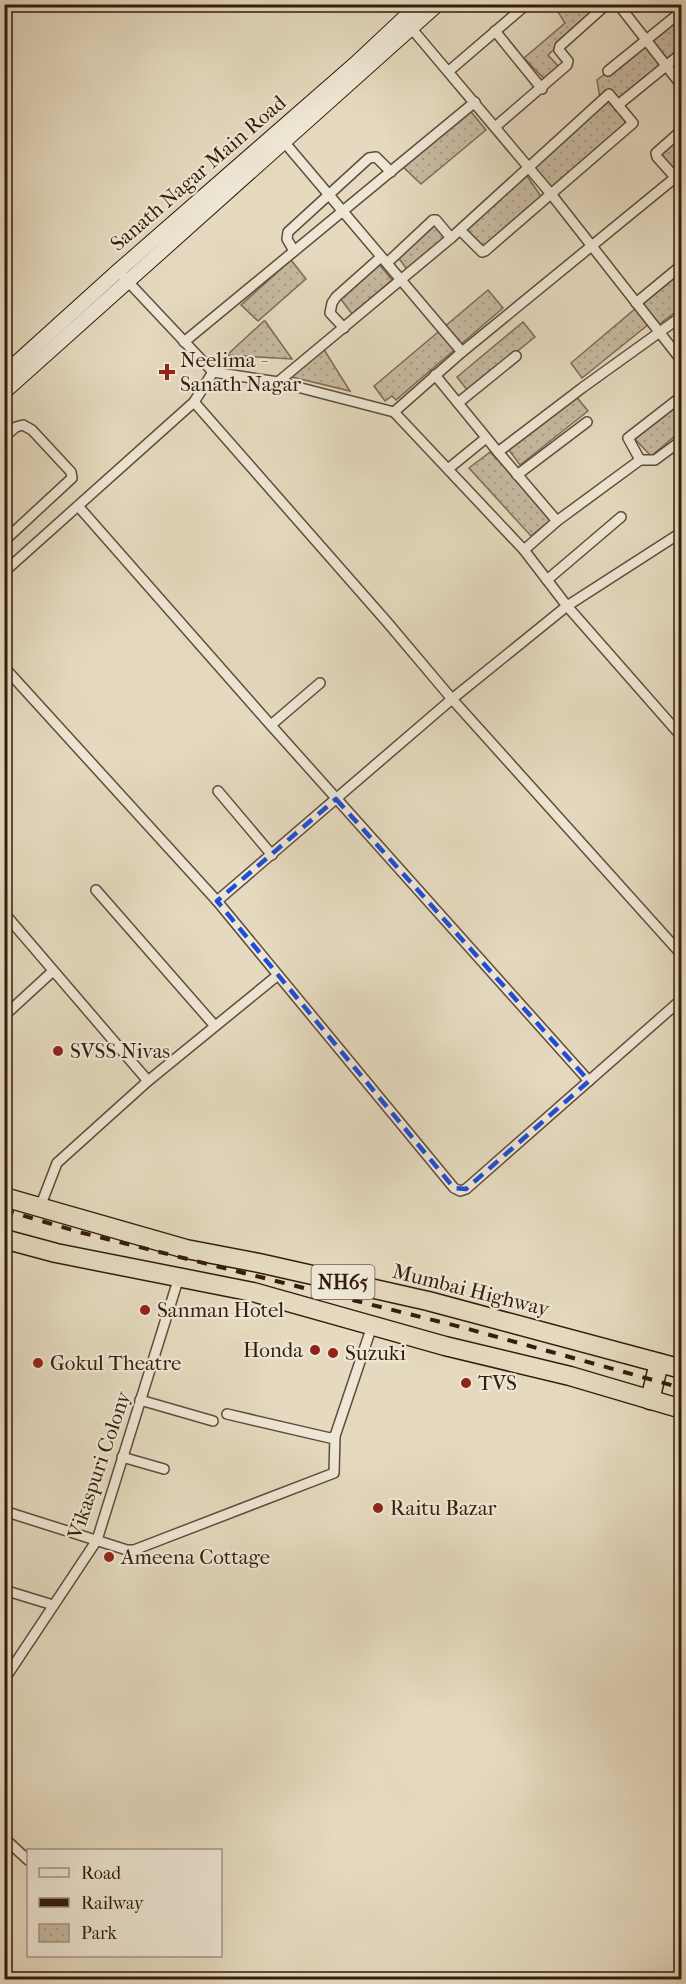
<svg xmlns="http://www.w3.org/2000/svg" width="686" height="1984" viewBox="0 0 686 1984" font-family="'IM FELL French Canon',serif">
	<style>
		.park { fill: url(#park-dots); stroke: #7e6b56; stroke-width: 1.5 }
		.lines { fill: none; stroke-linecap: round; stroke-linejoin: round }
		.street-casing { stroke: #614c39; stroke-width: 12 }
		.secondary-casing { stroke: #351c0c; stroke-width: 16 }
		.highway-casing { stroke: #351c0c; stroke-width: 21 }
		.street { stroke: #eee7d5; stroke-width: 9 }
		.secondary { stroke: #eee7d5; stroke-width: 14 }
		.highway { stroke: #e5dabf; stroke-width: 18 }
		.rail { stroke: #351c0c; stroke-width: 4; stroke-dasharray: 10 10; stroke-linecap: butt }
		.marked { fill: none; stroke: #1d4ed8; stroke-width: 4.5; stroke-dasharray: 12 8; stroke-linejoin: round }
		.poi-dot { fill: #8f2418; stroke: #eee7d5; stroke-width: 2 }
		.labels { text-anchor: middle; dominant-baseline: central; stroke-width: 4.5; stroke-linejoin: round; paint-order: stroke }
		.shield { fill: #eee7d5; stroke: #6c5948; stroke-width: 1.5 }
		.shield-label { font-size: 20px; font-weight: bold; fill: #351c0c }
		.street-label { font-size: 21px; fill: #351c0c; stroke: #eee7d5 }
		.poi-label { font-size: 21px; fill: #351c0c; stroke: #eee7d5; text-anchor: start }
	</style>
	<defs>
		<pattern id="park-dots" width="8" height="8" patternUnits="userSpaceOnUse" patternTransform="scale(1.5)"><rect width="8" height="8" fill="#c7baa1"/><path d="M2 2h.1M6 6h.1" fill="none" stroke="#ac9f89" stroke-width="1.8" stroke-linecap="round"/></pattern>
	</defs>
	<rect width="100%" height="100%" fill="#e5dabf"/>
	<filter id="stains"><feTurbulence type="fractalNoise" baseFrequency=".00333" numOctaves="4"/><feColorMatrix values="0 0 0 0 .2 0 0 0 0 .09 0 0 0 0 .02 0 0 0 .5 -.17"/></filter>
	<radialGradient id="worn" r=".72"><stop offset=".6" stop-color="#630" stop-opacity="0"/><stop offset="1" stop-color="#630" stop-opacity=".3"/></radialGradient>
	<g class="park">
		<polygon points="603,4 548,55 561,69 550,85 524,58 565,23 558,12 567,5"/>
		<polygon points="681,14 681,50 666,63 649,41"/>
		<polygon points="644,43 663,65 619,103 600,98 597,80"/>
		<polygon points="609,97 619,113 628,125 551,190 532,167"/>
		<polygon points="467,107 486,130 421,184 402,166"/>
		<polygon points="681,132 681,160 670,169 658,153"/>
		<polygon points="527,176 542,198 484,250 464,229"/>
		<polygon points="436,221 450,238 409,272 397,256"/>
		<polygon points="291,260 306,279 258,321 241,305"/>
		<polygon points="378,263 392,280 352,314 340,298"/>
		<polygon points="681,270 681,308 658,325 641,302"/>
		<polygon points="488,290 503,308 396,400 392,396 385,401 374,386"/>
		<polygon points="636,308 649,324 582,378 571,363"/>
		<polygon points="265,321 292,359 227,355 264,321"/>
		<polygon points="523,322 535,337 468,391 457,377"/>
		<polygon points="323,348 350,391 292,377"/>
		<polygon points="575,395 588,411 520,465 509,450"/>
		<polygon points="681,400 681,431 651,456 635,439"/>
		<polygon points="490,452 553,518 531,536 469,468"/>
	</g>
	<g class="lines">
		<g class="street-casing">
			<g id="street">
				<polyline points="618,4 682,86"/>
				<polyline points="412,29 551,194 682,361"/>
				<polyline points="495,31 542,89"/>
				<polyline points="449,71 527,4"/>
				<polyline points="608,71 682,11"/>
				<polyline points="618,105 682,53"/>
				<polyline points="495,127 567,65 568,61 559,50 560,46 607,4"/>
				<polyline points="682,130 656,153 657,157 682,185"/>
				<polyline points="285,143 462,352"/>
				<polyline points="294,251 287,239 288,232 369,158 376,157 391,172"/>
				<polyline points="387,263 433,220 436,220 451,238"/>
				<polyline points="118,271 213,372"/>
				<polyline points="636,303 682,265"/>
				<polyline points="344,328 330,313 332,303 336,297 381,257"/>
				<polyline points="184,342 475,102"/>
				<polyline points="435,375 498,452 557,521"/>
				<polyline points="278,382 451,238 609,94 633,123 485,251 482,252 460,230"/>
				<polyline points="194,402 387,622 452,699 682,955"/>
				<polyline points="458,403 516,356"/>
				<polyline points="394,412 462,352 682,172"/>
				<polyline points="4,437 16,427 23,425 32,430 71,472 72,478 4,541"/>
				<polyline points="498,452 582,388 682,316"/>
				<polyline points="640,460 628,438 682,396"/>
				<polyline points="448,469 486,438"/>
				<polyline points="517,475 587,422"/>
				<polyline points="78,506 268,722 589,1081"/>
				<polyline points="524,550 557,521 640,460 655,460 682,440"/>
				<polyline points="4,572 194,402 213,372 278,382 394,412 524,550 567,606 682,737"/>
				<polyline points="547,580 621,517"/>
				<polyline points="4,667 217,901 454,1188 460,1191 466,1189 682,999"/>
				<polyline points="271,725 320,683"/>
				<polyline points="218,791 272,855"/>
				<polyline points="96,890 215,1026"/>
				<polyline points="217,901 452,699 567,606 682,532"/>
				<polyline points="4,913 148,1081"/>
				<polyline points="4,1016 53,971"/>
				<polyline points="40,1207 57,1163 148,1081 278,975"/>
				<polyline points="140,1400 213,1421"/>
				<polyline points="227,1414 330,1438 335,1436 372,1326"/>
				<polyline points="122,1457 164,1469"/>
				<polyline points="4,1511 127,1550 134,1550 334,1473 335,1436"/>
				<polyline points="4,1590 53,1605"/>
				<polyline points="4,1680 97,1540 179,1277"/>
				<polyline points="4,1838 28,1860"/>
			</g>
		</g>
		<g class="secondary-casing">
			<g id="secondary">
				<polyline points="4,374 118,271 355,64 419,4"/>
				<polyline points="4,392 438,4"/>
			</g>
		</g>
		<g class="highway-casing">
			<g id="highway">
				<polyline points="4,1197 186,1249 259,1263 428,1301 682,1369"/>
				<polyline points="4,1239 56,1253 253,1292 445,1346 570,1376 682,1409"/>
				<polyline points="650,1400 659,1363"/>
			</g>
		</g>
		<use href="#street" class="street"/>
		<use href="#secondary" class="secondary"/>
		<use href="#highway" class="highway"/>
		<polyline class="rail" points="4,1210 79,1232 461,1327 682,1388"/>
	</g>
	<path class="marked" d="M336,799L589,1081L466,1189L454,1188L217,901Z"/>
	<g class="poi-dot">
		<path d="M164 363h6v6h6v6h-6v6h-6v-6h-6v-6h6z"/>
		<circle cx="58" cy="1051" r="6"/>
		<circle cx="145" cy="1310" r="6"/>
		<circle cx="315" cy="1350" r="6"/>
		<circle cx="333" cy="1353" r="6"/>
		<circle cx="38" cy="1363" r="6"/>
		<circle cx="466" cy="1383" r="6"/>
		<circle cx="378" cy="1508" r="6"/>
		<circle cx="109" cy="1557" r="6"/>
	</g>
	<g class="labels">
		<rect class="shield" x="311.5" y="1265" width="63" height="34" rx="4.5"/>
		<g class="shield-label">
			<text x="343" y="1282">NH65</text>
		</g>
		<g class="street-label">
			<text transform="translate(198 173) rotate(-41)">Sanath Nagar Main Road</text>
			<text transform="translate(471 1290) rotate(14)">Mumbai Highway</text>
			<text transform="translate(99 1465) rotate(-71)">Vikaspuri Colony</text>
		</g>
		<g class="poi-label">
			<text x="180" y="360">Neelima -<tspan x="180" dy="24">Sanath Nagar</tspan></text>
			<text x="70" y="1051">SVSS Nivas</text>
			<text x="157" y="1310">Sanman Hotel</text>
			<text x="303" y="1350" text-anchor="end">Honda</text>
			<text x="345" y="1353">Suzuki</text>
			<text x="50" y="1363">Gokul Theatre</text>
			<text x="478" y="1383">TVS</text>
			<text x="390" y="1508">Raitu Bazar</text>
			<text x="121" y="1557">Ameena Cottage</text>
		</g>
	</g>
	<rect width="686" height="1984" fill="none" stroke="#e5dabf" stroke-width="24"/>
	<rect x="6" y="6" width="674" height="1972" fill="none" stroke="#351c0c" stroke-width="3"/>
	<rect x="12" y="12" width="662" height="1960" fill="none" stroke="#351c0c" stroke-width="1.5"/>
	<rect x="27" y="1849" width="195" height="108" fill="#eee7d5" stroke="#a49685" stroke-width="1.5"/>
	<rect x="39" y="1868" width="30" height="9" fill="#eee7d5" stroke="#a49685" stroke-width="1.5"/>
	<text x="81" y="1879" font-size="18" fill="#351c0c">Road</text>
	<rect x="39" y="1898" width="30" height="9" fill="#351c0c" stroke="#a49685" stroke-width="1.5"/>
	<text x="81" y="1909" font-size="18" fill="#351c0c">Railway</text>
	<rect x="39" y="1924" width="30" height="18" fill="url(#park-dots)" stroke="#a49685" stroke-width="1.5"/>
	<text x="81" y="1939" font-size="18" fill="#351c0c">Park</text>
	<rect width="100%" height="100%" filter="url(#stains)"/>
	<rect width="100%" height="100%" fill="url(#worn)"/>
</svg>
